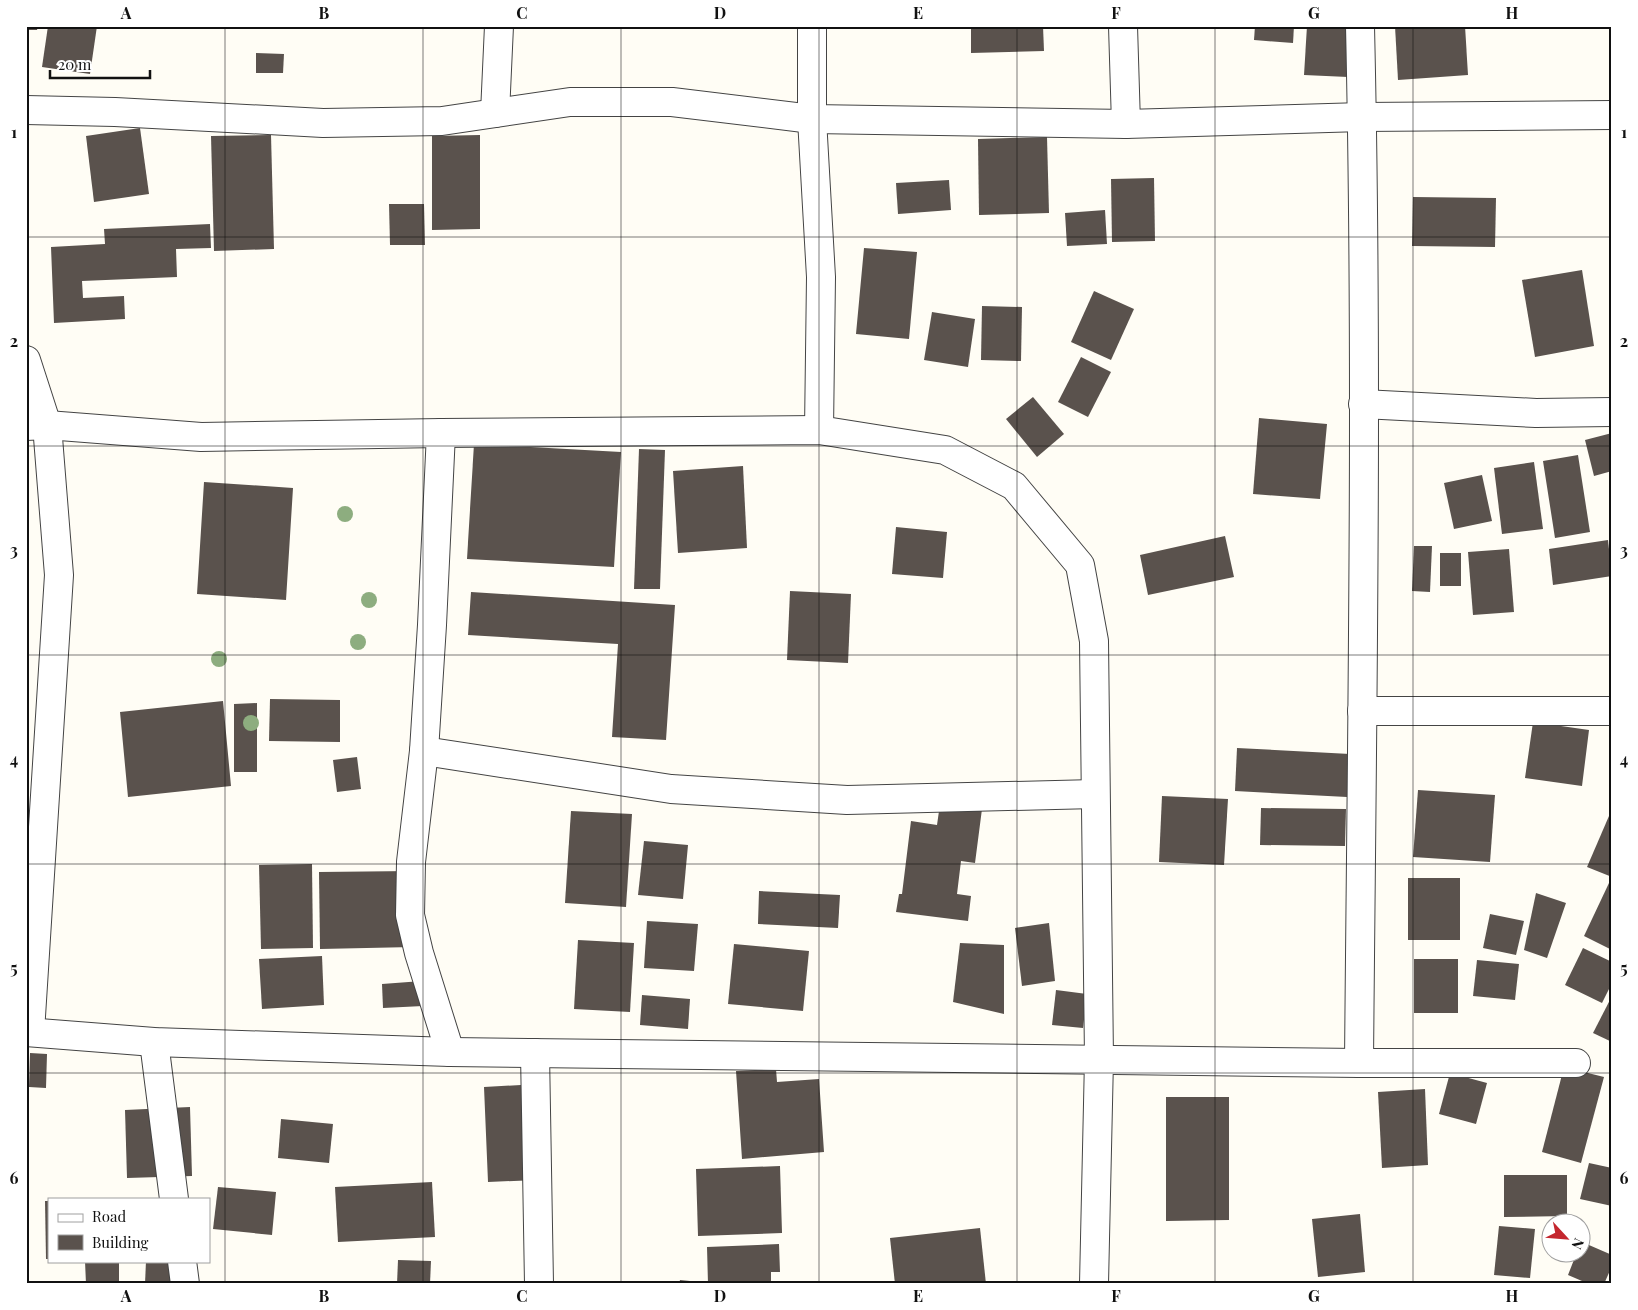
<svg xmlns="http://www.w3.org/2000/svg" width="1638" height="1310" viewBox="0 0 1638 1310" font-family="'Playfair Display',serif">
	<style>
		.building { fill: #5a524d }
		.lines { fill: none; stroke-linecap: round; stroke-linejoin: round }
		.street-casing { stroke: #444; stroke-width: 30 }
		.street { stroke: #fff; stroke-width: 28 }
		.tree { fill: #8dad7f }
		.grid { fill: none; stroke: #111; stroke-width: 1; stroke-opacity: 0.55 }
		.neatline { fill: none; stroke: #111; stroke-width: 2 }
		.grid-label { font-size: 16px; text-anchor: middle; font-weight: bold; fill: #111 }
	</style>
	<rect width="100%" height="100%" fill="#fffdf5"/>
	<g class="building">
		<polygon points="26,26 38,26 37,30 26,30"/>
		<polygon points="48,26 97,26 90,74 42,67"/>
		<polygon points="971,26 1043,26 1044,51 971,53"/>
		<polygon points="1255,26 1294,26 1293,43 1254,40"/>
		<polygon points="1307,26 1350,26 1348,77 1304,75"/>
		<polygon points="1395,26 1465,26 1468,75 1398,80"/>
		<polygon points="256,53 284,54 283,73 256,73"/>
		<polygon points="140,128 149,194 94,202 86,136"/>
		<polygon points="271,135 274,249 214,251 211,136"/>
		<polygon points="480,135 480,229 432,230 432,136"/>
		<polygon points="1047,137 1049,213 979,215 978,139"/>
		<polygon points="1154,178 1155,241 1112,242 1111,179"/>
		<polygon points="949,180 951,210 898,214 896,183"/>
		<polygon points="1413,197 1496,198 1495,247 1412,246"/>
		<polygon points="389,204 424,204 425,245 390,245"/>
		<polygon points="1105,210 1107,244 1067,246 1065,213"/>
		<polygon points="210,224 211,248 176,249 177,277 82,281 83,298 124,296 125,319 54,323 51,247 105,244 104,229"/>
		<polygon points="864,248 917,252 909,339 856,334"/>
		<polygon points="1582,270 1594,346 1535,357 1522,280"/>
		<polygon points="1094,291 1134,309 1111,360 1071,342"/>
		<polygon points="982,306 1022,307 1021,361 981,360"/>
		<polygon points="932,312 975,319 968,367 924,360"/>
		<polygon points="1081,357 1111,372 1088,417 1058,402"/>
		<polygon points="1033,397 1064,434 1037,457 1006,419"/>
		<polygon points="1259,418 1327,424 1320,499 1253,494"/>
		<polygon points="1612,433 1612,471 1594,476 1585,440"/>
		<polygon points="474,444 621,452 614,567 467,559"/>
		<polygon points="639,449 665,450 660,589 634,589"/>
		<polygon points="1578,455 1590,532 1555,538 1543,461"/>
		<polygon points="1534,462 1543,529 1502,534 1494,468"/>
		<polygon points="743,466 747,548 678,553 673,471"/>
		<polygon points="1482,475 1492,521 1454,529 1444,483"/>
		<polygon points="204,482 293,488 286,600 197,594"/>
		<polygon points="896,527 947,532 943,578 892,574"/>
		<polygon points="1225,536 1234,577 1148,595 1140,555"/>
		<polygon points="1608,540 1612,576 1553,585 1549,549"/>
		<polygon points="1414,546 1432,546 1430,592 1412,591"/>
		<polygon points="1509,549 1514,612 1473,615 1468,552"/>
		<rect x="1440" y="553" width="21" height="33"/>
		<polygon points="790,591 851,594 848,663 787,660"/>
		<polygon points="471,592 675,605 666,740 612,737 618,644 468,635"/>
		<polygon points="270,699 340,700 340,742 269,741"/>
		<polygon points="223,701 231,786 128,797 120,712"/>
		<polygon points="257,703 257,772 234,772 234,704"/>
		<polygon points="1533,722 1589,730 1582,786 1525,778"/>
		<polygon points="1237,748 1350,754 1347,797 1235,791"/>
		<polygon points="357,757 361,789 337,792 333,760"/>
		<polygon points="1418,790 1495,795 1490,862 1413,857"/>
		<polygon points="1162,796 1228,799 1224,865 1159,862"/>
		<polygon points="940,804 982,809 975,863 961,861 957,894 971,896 968,921 896,912 899,894 902,894 911,821 937,825"/>
		<polygon points="1261,808 1346,809 1345,846 1260,845"/>
		<polygon points="1612,809 1612,877 1587,867"/>
		<polygon points="571,811 632,814 626,907 565,903"/>
		<polygon points="644,841 688,845 683,899 638,895"/>
		<polygon points="312,864 313,948 261,949 259,865"/>
		<polygon points="412,871 413,947 320,949 319,872"/>
		<rect x="1408" y="878" width="52" height="62"/>
		<polygon points="1609,883 1612,885 1612,950 1584,936"/>
		<polygon points="759,891 840,895 838,928 758,924"/>
		<polygon points="1536,893 1566,903 1547,958 1524,950"/>
		<polygon points="1490,914 1524,921 1516,955 1483,948"/>
		<polygon points="647,921 698,924 694,971 644,968"/>
		<polygon points="1049,923 1055,981 1022,986 1015,928"/>
		<polygon points="578,940 634,943 630,1012 574,1009"/>
		<polygon points="960,943 1004,945 1004,1014 953,1002"/>
		<polygon points="734,944 809,951 803,1011 728,1004"/>
		<polygon points="1583,948 1612,962 1612,983 1602,1003 1565,985"/>
		<polygon points="322,956 324,1005 262,1009 259,959"/>
		<rect x="1414" y="959" width="44" height="54"/>
		<polygon points="1477,960 1519,964 1515,1000 1473,996"/>
		<polygon points="422,981 423,1006 383,1008 382,984"/>
		<polygon points="1056,990 1087,994 1083,1028 1052,1025"/>
		<polygon points="642,995 690,999 688,1029 640,1025"/>
		<polygon points="1612,996 1612,1042 1593,1033"/>
		<polygon points="30,1053 47,1054 46,1088 29,1087"/>
		<polygon points="1564,1067 1604,1077 1581,1163 1542,1152"/>
		<polygon points="776,1069 777,1082 819,1079 824,1152 742,1159 736,1071"/>
		<polygon points="1450,1073 1487,1083 1476,1124 1439,1114"/>
		<polygon points="521,1085 523,1143 535,1143 537,1180 488,1182 484,1087"/>
		<polygon points="1425,1089 1428,1165 1382,1168 1378,1092"/>
		<polygon points="1166,1097 1229,1097 1229,1220 1166,1221"/>
		<polygon points="190,1107 192,1176 127,1178 125,1110"/>
		<polygon points="281,1119 333,1124 329,1163 278,1158"/>
		<polygon points="1589,1163 1612,1168 1612,1206 1580,1199"/>
		<polygon points="780,1166 782,1233 698,1236 696,1169"/>
		<polygon points="1504,1175 1567,1175 1567,1216 1504,1217"/>
		<polygon points="432,1182 435,1237 338,1242 335,1187"/>
		<polygon points="218,1187 276,1192 272,1235 213,1229"/>
		<polygon points="45,1201 49,1201 49,1259 46,1259"/>
		<polygon points="1360,1214 1365,1272 1318,1277 1312,1219"/>
		<polygon points="1499,1226 1535,1229 1530,1278 1494,1275"/>
		<polygon points="980,1228 986,1284 895,1284 890,1238"/>
		<polygon points="1582,1242 1612,1255 1612,1266 1604,1284 1589,1284 1568,1275 1577,1252 1580,1252"/>
		<polygon points="779,1244 780,1272 771,1272 771,1284 708,1284 707,1247"/>
		<polygon points="398,1260 431,1261 430,1284 397,1284"/>
		<polygon points="85,1261 87,1261 87,1263 119,1262 119,1284 86,1284"/>
		<polygon points="146,1261 176,1261 175,1284 145,1284"/>
		<polygon points="680,1280 700,1282 699,1284 679,1284"/>
	</g>
	<g class="lines">
		<g class="street-casing">
			<g id="street">
				<polyline points="812,26 812,119 821,277 819,430"/>
				<polyline points="1123,26 1126,124"/>
				<polyline points="26,110 115,112 323,123 442,121 570,102 672,102 812,119 1126,124 1362,117 1612,115"/>
				<polyline points="495,113 499,26"/>
				<polyline points="26,360 47,425 59,575 30,1032"/>
				<polyline points="1363,404 1536,413 1612,412"/>
				<polyline points="26,426 47,425 201,437 441,433 819,430 945,450 1014,486 1080,565 1094,641 1099,1059 1094,1284"/>
				<polyline points="441,433 432,625 424,751 411,862 410,915 419,953 450,1052"/>
				<polyline points="1362,711 1612,711"/>
				<polyline points="424,751 671,789 847,800 1095,794"/>
				<polyline points="26,1032 154,1042 450,1052 1359,1063 1576,1063"/>
				<polyline points="154,1042 174,1199"/>
				<polyline points="535,1053 539,1284"/>
				<path d="M1359,1063C1362,718 1368,372 1360,26"/>
				<polyline points="182,1261 185,1284"/>
			</g>
		</g>
		<use href="#street" class="street"/>
	</g>
	<g class="tree">
		<circle cx="345" cy="514" r="8"/>
		<circle cx="369" cy="600" r="8"/>
		<circle cx="358" cy="642" r="8"/>
		<circle cx="219" cy="659" r="8"/>
		<circle cx="251" cy="723" r="8"/>
	</g>
	<path class="grid" d="M225,26V1284M423,26V1284M621,26V1284M819,26V1284M1017,26V1284M1215,26V1284M1413,26V1284M26,237H1612M26,446H1612M26,655H1612M26,864H1612M26,1073H1612"/>
	<rect width="1638" height="1310" fill="none" stroke="#ffffff" stroke-width="55"/>
	<rect x="48" y="1198" width="162" height="65" fill="#ffffff" stroke="#a0a0a0"/>
	<rect x="58" y="1214" width="25" height="8" fill="#ffffff" stroke="#a0a0a0"/>
	<text x="92" y="1222" font-size="15" fill="#111111">Road</text>
	<rect x="58" y="1235" width="25" height="15" fill="#5a524d" stroke="#a0a0a0"/>
	<text x="92" y="1248" font-size="15" fill="#111111">Building</text>
	<g transform="translate(1566 1238) rotate(116)"><circle r="24" fill="#ffffff" stroke="#a0a0a0"/>
	<path d="M0-4L9 19L0 12L-9 19Z" fill="#c4262e"/>
	<text y="-8" font-size="14" font-weight="bold" text-anchor="middle" fill="#111111">N</text>
	</g>
	<path d="M50 70v8h100v-8" fill="none" stroke="#111111" stroke-width="2.5"/>
	<text x="58" y="70" font-size="15" fill="#111111" stroke="#ffffff" stroke-width="4" paint-order="stroke">20 m</text>
	<rect x="28" y="28" width="1582" height="1254" class="neatline"/>
	<g class="grid-label">
		<text x="126" y="19">A</text>
		<text x="324" y="19">B</text>
		<text x="522" y="19">C</text>
		<text x="720" y="19">D</text>
		<text x="918" y="19">E</text>
		<text x="1116" y="19">F</text>
		<text x="1314" y="19">G</text>
		<text x="1512" y="19">H</text>
		<text x="14" y="138">1</text>
		<text x="1624" y="138">1</text>
		<text x="14" y="347">2</text>
		<text x="1624" y="347">2</text>
		<text x="14" y="556">3</text>
		<text x="1624" y="556">3</text>
		<text x="14" y="765">4</text>
		<text x="1624" y="765">4</text>
		<text x="14" y="974">5</text>
		<text x="1624" y="974">5</text>
		<text x="14" y="1184">6</text>
		<text x="1624" y="1184">6</text>
		<text x="126" y="1302">A</text>
		<text x="324" y="1302">B</text>
		<text x="522" y="1302">C</text>
		<text x="720" y="1302">D</text>
		<text x="918" y="1302">E</text>
		<text x="1116" y="1302">F</text>
		<text x="1314" y="1302">G</text>
		<text x="1512" y="1302">H</text>
	</g>
</svg>
